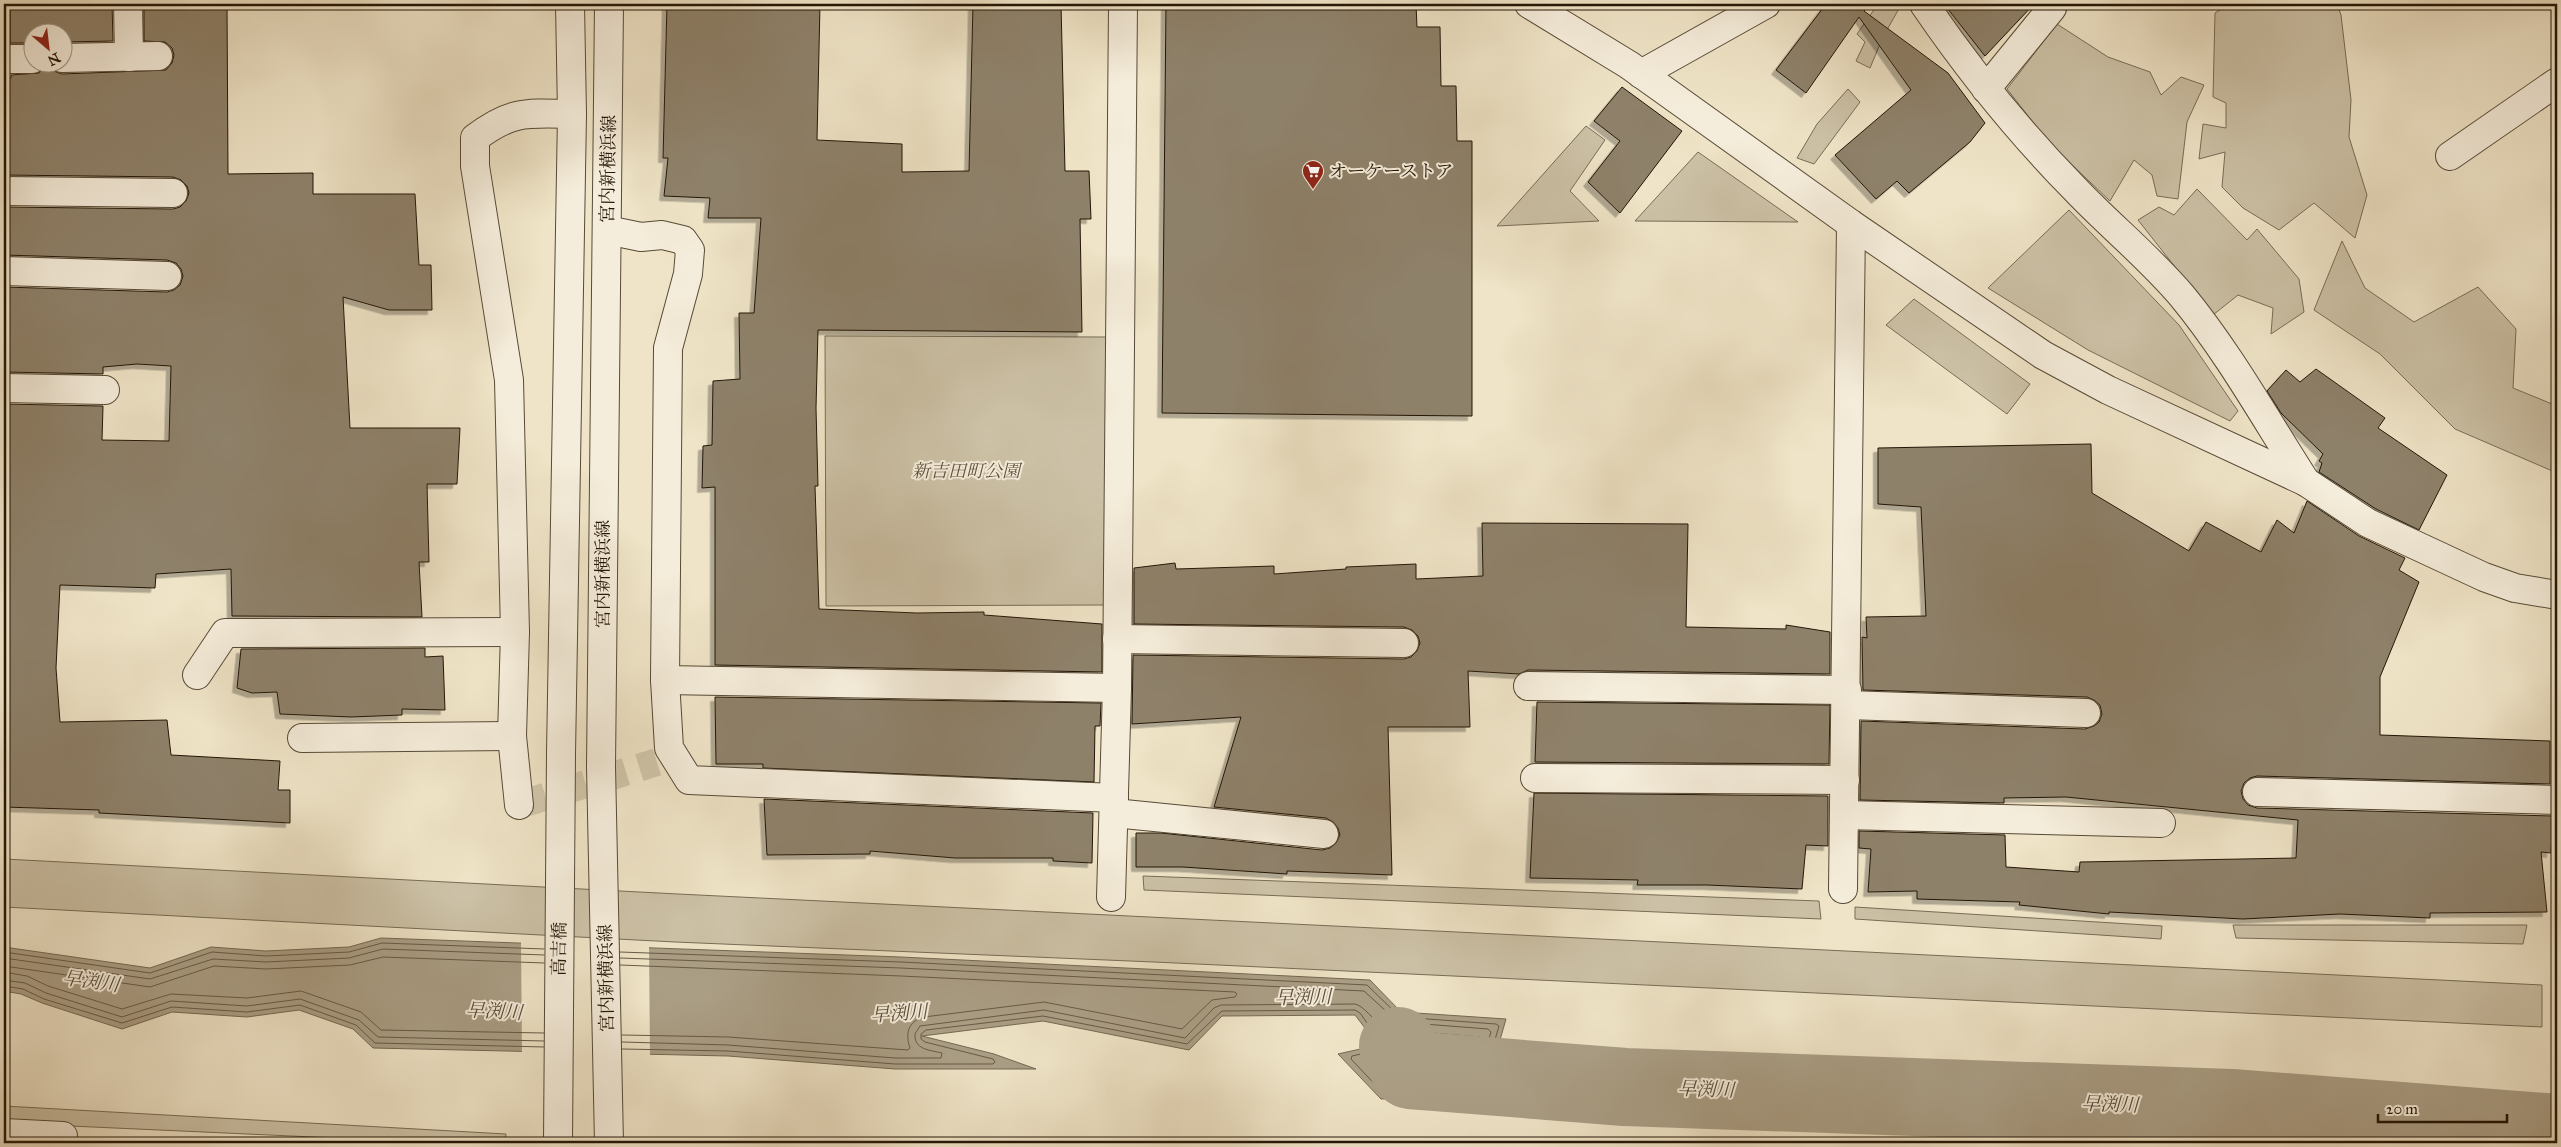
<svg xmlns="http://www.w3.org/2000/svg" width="2561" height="1147" viewBox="0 0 2561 1147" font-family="'IM FELL Great Primer','Noto Serif JP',serif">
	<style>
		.green { fill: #ccc1a6; stroke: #786c56 }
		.water { fill: #aa9e85; stroke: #746852 }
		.pier { fill: #efe4c7 }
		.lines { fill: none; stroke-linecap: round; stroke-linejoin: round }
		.shore { stroke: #675a46; stroke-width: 1 }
		.river { stroke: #aa9e85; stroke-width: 78 }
		.building { fill: #8e816a; stroke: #241606; filter: url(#shadow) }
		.minor-tunnel { stroke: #d1c5aa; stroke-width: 28; stroke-dasharray: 28 14; stroke-linecap: butt }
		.minor-casing { stroke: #574a36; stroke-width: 30 }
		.minor { stroke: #f5eddb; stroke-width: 28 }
		.minor-bridge-casing { stroke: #574a36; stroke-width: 30; stroke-linecap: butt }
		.minor-bridge { stroke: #f5eddb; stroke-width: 28 }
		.labels { text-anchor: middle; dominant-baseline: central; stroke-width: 4; stroke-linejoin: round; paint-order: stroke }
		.street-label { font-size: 18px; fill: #241606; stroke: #f5eddb }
		.poi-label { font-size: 18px; fill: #241606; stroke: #f5eddb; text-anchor: start }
		.park-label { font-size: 18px; font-style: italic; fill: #5f523e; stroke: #f5eddb }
		.water-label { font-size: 19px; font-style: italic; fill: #5a4c39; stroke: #f5eddb }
	</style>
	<defs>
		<filter id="shadow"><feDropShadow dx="-4.5" dy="4.5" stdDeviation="0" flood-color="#0004"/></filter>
	</defs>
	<rect width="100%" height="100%" fill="#efe4c7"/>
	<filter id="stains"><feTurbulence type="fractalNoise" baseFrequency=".004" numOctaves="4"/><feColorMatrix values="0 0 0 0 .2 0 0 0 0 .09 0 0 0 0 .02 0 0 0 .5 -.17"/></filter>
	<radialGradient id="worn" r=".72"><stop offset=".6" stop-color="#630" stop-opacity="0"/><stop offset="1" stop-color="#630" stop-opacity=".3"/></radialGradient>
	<g class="green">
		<polygon points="1878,4 1901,5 1883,37 1870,68 1856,61 1865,42 1857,34"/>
		<polygon points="2229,4 2337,4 2341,15 2351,100 2349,137 2367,195 2355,238 2314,203 2279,230 2243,208 2222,187 2225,152 2199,159 2203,124 2226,128 2226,103 2213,97 2215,13"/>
		<polygon points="2057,24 2108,57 2150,72 2161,95 2181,77 2204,85 2187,122 2178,199 2157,196 2152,175 2134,160 2110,201 2051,145 2007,89"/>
		<polygon points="1848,89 1860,102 1814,164 1797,158 1817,124"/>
		<polygon points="1586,126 1605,140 1570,191 1599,221 1497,226"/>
		<polygon points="1698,152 1798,222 1635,221"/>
		<polygon points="2197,189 2247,240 2257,229 2299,279 2304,312 2271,334 2273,308 2238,295 2213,315 2138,220 2159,207 2174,215"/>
		<polygon points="2069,210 2179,325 2238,411 2230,421 2088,350 1988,288"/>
		<polygon points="2342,241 2365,288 2414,322 2478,287 2516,329 2513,388 2557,406 2557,473 2455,429 2380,354 2314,310"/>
		<polygon points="1914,299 2030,384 2007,414 1886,325"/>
		<polygon points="825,336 1107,337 1104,605 826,606"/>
		<polygon points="4,859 678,894 2542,985 2542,1027 1154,962 675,942 4,907"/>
		<polygon points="1143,876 1819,901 1821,919 1144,890"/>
		<polygon points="1855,907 2162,926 2161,939 1855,919"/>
		<polygon points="2233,925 2527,925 2523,944 2236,938"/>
		<polygon points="4,1106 506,1134 505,1143 446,1143 4,1123"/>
	</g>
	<polygon class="water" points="381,938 901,957 1370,980 1401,1012 1506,1019 1484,1096 1381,1099 1338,1054 1378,1045 1355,1015 1222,1016 1189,1050 1043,1021 922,1036 994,1054 1036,1069 895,1069 728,1056 373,1048 353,1029 299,1010 247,1017 172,1012 122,1029 42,1003 21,994 4,991 4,947 150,968 211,947 266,951 349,947"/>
	<polygon class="pier" points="521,941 649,945 650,1057 522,1054"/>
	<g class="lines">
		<g class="shore">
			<polyline points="4,952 150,973 212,952 266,956 349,952 382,943 544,949"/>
			<polyline points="620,952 901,962 1367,985 1400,1017 1496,1024 1499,1026 1480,1091 1384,1094 1351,1059 1352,1056 1379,1050 1383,1045 1360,1013 1355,1010 1222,1011 1187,1044 1043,1016 926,1030 921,1034 921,1039 925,1042 993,1059 995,1062 993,1064 895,1064 728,1051 622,1049"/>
			<polyline points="4,958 150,979 213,959 266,962 349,958 383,949 544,955"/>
			<path d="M620,958L901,968L1364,991L1398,1022L1488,1029L1491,1032L1475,1084L1387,1087L1363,1062C1369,1056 1382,1059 1387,1051C1394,1040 1366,1006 1355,1004L1221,1005L1214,1008L1185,1038L1044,1010L920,1026L915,1034C914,1050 930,1050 942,1053L941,1058H895L728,1045L622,1042"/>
			<path d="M620,965L901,976L1235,992L1237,994L1235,997L1212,1000L1182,1029L1044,1002L924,1017C908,1021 905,1034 910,1048L908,1050L728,1037L622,1035"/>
			<polyline points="4,966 150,987 214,966 266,969 350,965 383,957 544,963"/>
			<polyline points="4,972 27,976 48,986 122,1009 171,994 247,998 301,991 361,1012 381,1030 544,1033"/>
			<polyline points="4,980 25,983 46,993 122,1017 171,1001 247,1006 300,999 359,1020 378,1037 544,1041"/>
			<polyline points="4,986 23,989 44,999 122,1023 172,1007 247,1012 300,1005 356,1025 375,1043 544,1047"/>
			<path d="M1396,1030L1480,1037L1470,1076L1388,1080L1377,1066C1392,1056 1402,1054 1393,1032Z"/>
		</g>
		<polyline class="river" points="1398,1046 1410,1070 1625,1087 2231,1108 2557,1133"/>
	</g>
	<g class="building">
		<polygon points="10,4 112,4 113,41 62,42 62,32 32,32 32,43 10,43"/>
		<polygon points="144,4 227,4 228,174 313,173 313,194 415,194 419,265 431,265 432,310 389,310 343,297 350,428 460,428 457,484 427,484 429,562 419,562 422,617 232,616 231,569 156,574 155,588 60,585 56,668 60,722 167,720 171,755 280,761 278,790 290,790 290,823 99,813 99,810 4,807 4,404 103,406 102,440 169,441 171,366 137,364 103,367 103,374 5,372 4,340 8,340 4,287 167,292 174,290 180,285 183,276 181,269 176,263 167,260 4,255 4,207 173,209 180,207 186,201 189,193 187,186 181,180 173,177 4,175 4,79 11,78 11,75 39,73 47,62 54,71 62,74 166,70 172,63 174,55 172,48 165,42 144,41"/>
		<polygon points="667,4 820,4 817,140 902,144 902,172 969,171 973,4 1061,4 1065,171 1089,171 1091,219 1080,219 1082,332 818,330 816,408 818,486 815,486 819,609 917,613 984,612 984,615 1102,624 1102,672 715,665 715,487 702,488 703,446 712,445 713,381 740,379 739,313 754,313 761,218 708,218 710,198 664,196 668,158 663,158"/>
		<polygon points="1166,4 1416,4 1417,27 1440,27 1441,86 1456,86 1457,141 1472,141 1472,416 1162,413"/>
		<polygon points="1826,4 1869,4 1864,11 1948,73 1985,123 1970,142 1909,193 1897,181 1876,199 1835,155 1911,90 1859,17 1806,93 1776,70"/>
		<polygon points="1944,4 2034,4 1985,56"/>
		<polygon points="1622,87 1682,131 1620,213 1588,182 1620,141 1594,121"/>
		<polygon points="2316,369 2385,418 2378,428 2447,475 2419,530 2376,509 2319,472 2322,463 2319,461 2323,454 2281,413 2267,391 2286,370 2300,382"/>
		<polygon points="2091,444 2092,493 2189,551 2206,522 2261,552 2277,520 2294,533 2307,501 2359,536 2405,558 2399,570 2419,582 2380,677 2380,735 2550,741 2550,784 2257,776 2250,778 2244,783 2241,791 2243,799 2248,805 2257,808 2553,816 2551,853 2541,852 2547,912 2430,913 2430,918 2340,914 2243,919 2109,912 2109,914 2019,905 2020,902 1917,899 1917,891 1868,892 1871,849 1859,848 1859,831 2005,835 2006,867 2079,872 2080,862 2296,858 2298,820 2066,797 2004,798 2004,803 1860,800 1861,721 2085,729 2094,726 2099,722 2102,714 2100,705 2094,700 2087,697 1863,690 1862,637 1867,638 1866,617 1926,616 1921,507 1878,504 1878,448"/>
		<polygon points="1482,523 1688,524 1686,627 1786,629 1786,625 1830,632 1830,674 1528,670 1519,674 1468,671 1470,727 1388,727 1392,875 1287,871 1287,874 1183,867 1136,867 1136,833 1161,833 1322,850 1330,848 1336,843 1340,835 1338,828 1333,822 1326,818 1214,807 1241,717 1132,724 1133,655 1404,659 1411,657 1417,651 1420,643 1418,636 1412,630 1404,627 1134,624 1134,568 1175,563 1176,569 1274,566 1274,574 1346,569 1346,567 1416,564 1416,579 1483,576"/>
		<polygon points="425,648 425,657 443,656 445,710 402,709 402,715 351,717 280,714 277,692 252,693 237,688 241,649"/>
		<polygon points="715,697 1101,703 1100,726 1095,726 1094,782 763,768 763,764 716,764"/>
		<polygon points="1537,702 1830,705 1829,764 1535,762"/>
		<polygon points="1534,793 1828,796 1828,846 1806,845 1802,889 1707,885 1637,885 1638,880 1530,878"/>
		<polygon points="764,799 1093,813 1092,863 1053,861 1053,858 955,858 870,851 870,854 767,855"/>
	</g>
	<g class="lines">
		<polyline class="minor-tunnel" points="519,805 657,762"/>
		<g class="minor-casing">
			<g id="minor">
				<polyline points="128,4 129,57"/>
				<polyline points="1529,4 1629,65 1851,224 2043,355 2108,390 2306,482 2368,523 2484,577 2515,588 2557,595"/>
				<path d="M1924,4C1969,70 2019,132 2075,189C2109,225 2149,257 2182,296C2229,353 2266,420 2306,482"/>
				<polyline points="62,58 158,56"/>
				<polyline points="4,59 32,59"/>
				<polyline points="1641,74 1766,4"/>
				<polyline points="1986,89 2052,8"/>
				<polyline points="2450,156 2557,82"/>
				<polyline points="4,191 173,193"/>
				<polyline points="607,230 641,237 662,235 683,240 690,250 688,274 668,348 665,680 669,748 689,780 1114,798"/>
				<polyline points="4,271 167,276"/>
				<polyline points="4,388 105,390"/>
				<polyline points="1117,639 1404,643"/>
				<polyline points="197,675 225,633 515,632"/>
				<polyline points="665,680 1117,688"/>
				<polyline points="1528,686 1847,690"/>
				<polyline points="1847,705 2086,713"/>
				<polyline points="302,738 512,736"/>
				<polyline points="561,754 572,114 570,4"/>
				<polyline points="601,767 609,4"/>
				<polyline points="1535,778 1845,780"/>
				<polyline points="2257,792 2557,800"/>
				<path d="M519,805L512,736L515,632L509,380L475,166V138C512,110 527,113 572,114"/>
				<polyline points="1114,813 1324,834"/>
				<polyline points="1844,815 2161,823"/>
				<polyline points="1843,889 1851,224"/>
				<polyline points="1111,897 1117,688 1123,4"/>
				<polyline points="4,1133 63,1136"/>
			</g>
		</g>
		<use href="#minor" class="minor"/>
		<g class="minor-bridge-casing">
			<g id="minor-bridge">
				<polyline points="601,767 609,1143"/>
				<polyline points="558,1143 561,754"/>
			</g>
		</g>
		<use href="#minor-bridge" class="minor-bridge"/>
	</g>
	<defs>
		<g id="supermarket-pin" transform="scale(1.125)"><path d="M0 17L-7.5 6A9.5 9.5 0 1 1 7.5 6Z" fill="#8f2418" stroke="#f5eddb"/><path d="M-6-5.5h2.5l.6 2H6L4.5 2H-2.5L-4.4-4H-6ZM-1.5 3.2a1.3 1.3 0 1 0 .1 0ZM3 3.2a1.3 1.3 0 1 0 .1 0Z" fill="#fff"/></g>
	</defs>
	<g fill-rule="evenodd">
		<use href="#supermarket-pin" x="1313" y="171"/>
	</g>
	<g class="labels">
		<g class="street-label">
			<text transform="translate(608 169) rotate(-89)">宮内新横浜線</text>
			<text transform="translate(603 574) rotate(-90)">宮内新横浜線</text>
			<text transform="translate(559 949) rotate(-89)">高吉橋</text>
			<text transform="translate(606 978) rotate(-91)">宮内新横浜線</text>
		</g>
		<g class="poi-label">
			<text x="1329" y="171">オーケーストア</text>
		</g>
		<g class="park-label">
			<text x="966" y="471">新吉田町公園</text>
		</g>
		<g class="water-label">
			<text transform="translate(91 981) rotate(8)">早渕川</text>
			<text transform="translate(1303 997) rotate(-1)">早渕川</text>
			<text transform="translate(494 1011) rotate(3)">早渕川</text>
			<text transform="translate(899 1013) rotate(-4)">早渕川</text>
			<text transform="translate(1706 1089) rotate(2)">早渕川</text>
			<text transform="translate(2110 1104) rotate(2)">早渕川</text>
		</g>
	</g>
	<rect width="2561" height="1147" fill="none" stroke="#efe4c7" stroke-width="20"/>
	<rect x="5" y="5" width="2551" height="1137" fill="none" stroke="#241606" stroke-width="2.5"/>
	<rect x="10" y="10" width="2541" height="1127" fill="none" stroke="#241606"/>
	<g transform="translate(48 48) rotate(152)"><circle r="24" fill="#f5eddb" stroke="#a19786"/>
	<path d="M0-4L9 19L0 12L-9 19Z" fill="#8f2418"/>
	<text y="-8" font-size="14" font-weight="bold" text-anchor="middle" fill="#241606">N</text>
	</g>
	<path d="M2378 1114v8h129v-8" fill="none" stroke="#241606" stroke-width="2.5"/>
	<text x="2386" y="1114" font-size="15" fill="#241606" stroke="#f5eddb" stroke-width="4" paint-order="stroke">20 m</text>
	<rect width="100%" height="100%" filter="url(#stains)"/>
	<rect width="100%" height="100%" fill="url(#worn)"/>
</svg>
